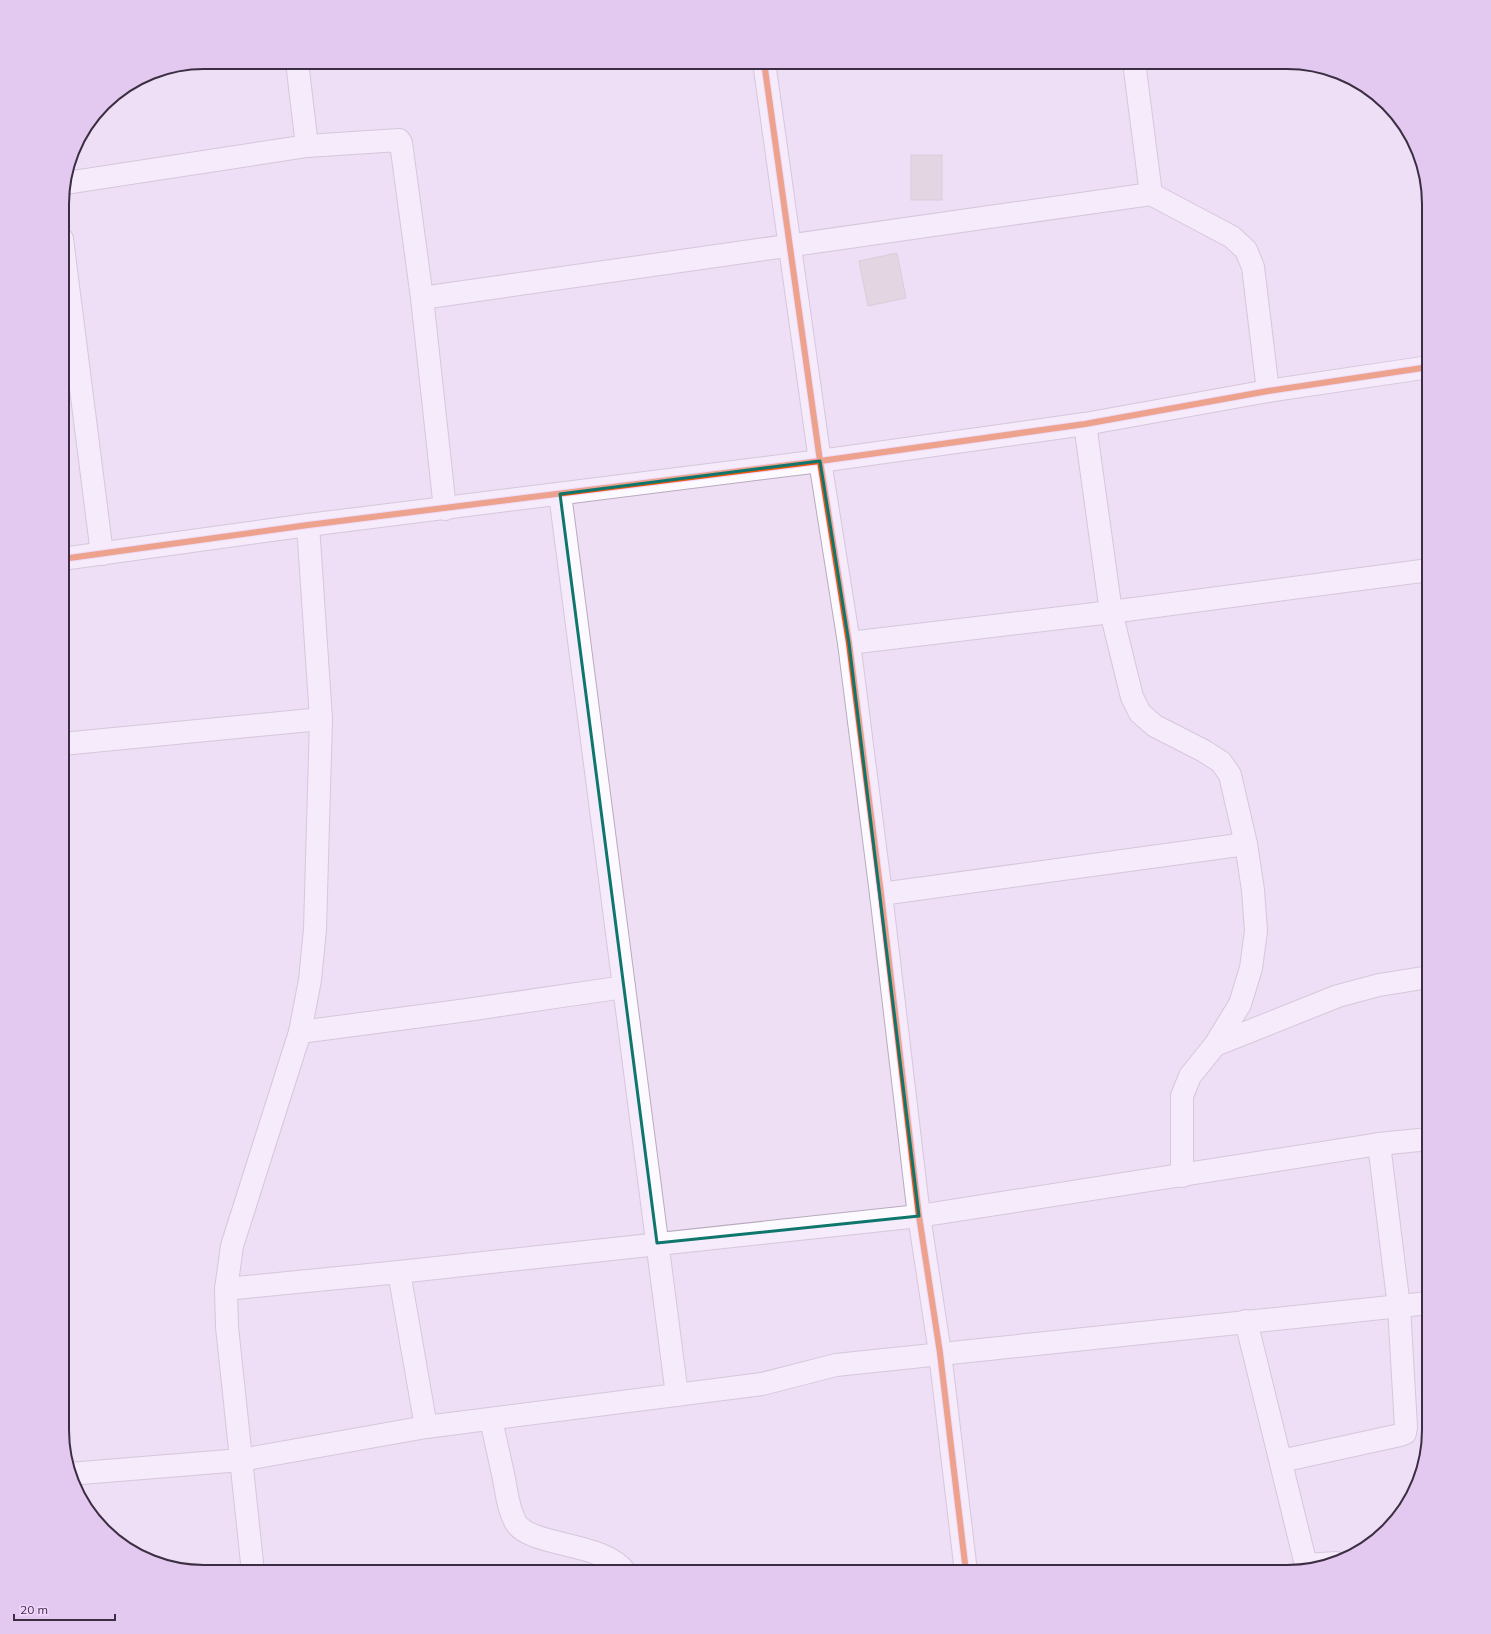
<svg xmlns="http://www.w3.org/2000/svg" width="1491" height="1634" viewBox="0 0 1491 1634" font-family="Mulish,sans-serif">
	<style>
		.building { fill: #d7cacb; stroke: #c4b7b7 }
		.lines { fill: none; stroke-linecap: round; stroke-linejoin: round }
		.street-casing { stroke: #b8abbd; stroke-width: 24 }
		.street { stroke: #fcfafe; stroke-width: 22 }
		.cycleway-casing { stroke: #f2d6fe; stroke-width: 8 }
		.cycleway { stroke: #e8590c; stroke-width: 6 }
		.marked { fill: none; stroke: #0f766e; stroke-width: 3; stroke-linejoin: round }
		.rim { fill: none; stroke: #3c2e42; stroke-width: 2 }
	</style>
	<rect width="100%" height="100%" fill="#eedff5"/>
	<g class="building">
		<rect x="911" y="155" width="31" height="45"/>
		<polygon points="897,253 906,298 868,306 859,261"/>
	</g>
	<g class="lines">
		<g class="street-casing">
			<g id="street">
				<polyline points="297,62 307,146"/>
				<polyline points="764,62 820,461 849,643 881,894 919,1216 940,1353 966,1572"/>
				<polyline points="1134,62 1151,194 1232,237 1246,250 1253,267 1268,391"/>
				<polyline points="66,183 307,146 399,140 401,143 422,298 445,509"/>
				<polyline points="62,239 102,554"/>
				<polyline points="422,298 1151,194"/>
				<polyline points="1085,424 1111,612 1132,697 1140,713 1155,726 1204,751 1221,762 1230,775 1246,844 1253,890 1256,931 1251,968 1240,1004 1215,1045 1190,1076 1182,1096 1182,1176"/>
				<polyline points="560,494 677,1395"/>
				<polyline points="62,559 308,525 820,461 1085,424 1268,391 1429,367"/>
				<polyline points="849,643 1111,612 1429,570"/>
				<polyline points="62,744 321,719"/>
				<polyline points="881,894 1246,844"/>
				<polyline points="300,1032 467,1010 624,987"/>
				<polyline points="1215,1045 1338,996 1379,985 1429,977"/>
				<polyline points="399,1272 426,1427"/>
				<polyline points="226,1289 399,1272 919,1216 1379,1144 1429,1139"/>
				<polyline points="1246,1321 1307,1569"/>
				<path d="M491,1419C495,1439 500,1459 504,1479C507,1494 508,1509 516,1523C531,1547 605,1542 625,1572"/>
				<polyline points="1281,1461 1400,1435 1405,1433 1406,1427 1399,1307 1379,1144"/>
				<polyline points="69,1474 241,1460 426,1427 762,1384 836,1365 1429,1303"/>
				<polyline points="1306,1565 1336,1563"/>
				<polyline points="253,1572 227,1327 226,1289 232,1246 300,1032 310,980 315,929 321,719 308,525"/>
			</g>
		</g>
		<use href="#street" class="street"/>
		<g class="cycleway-casing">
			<g id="cycleway">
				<polyline points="764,62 820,461 849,643 881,894 919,1216 940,1353 966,1572"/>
				<polyline points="62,559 308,525 820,461 1085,424 1268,391 1429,367"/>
			</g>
		</g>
		<use href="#cycleway" class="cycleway"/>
	</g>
	<path d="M0 0H1491V1634H0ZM820,461L849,643L919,1216L657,1243L560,494Z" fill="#eedff5" fill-opacity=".55" fill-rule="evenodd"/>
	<path class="marked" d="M820,461L849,643L919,1216L657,1243L560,494Z"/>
	<path d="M0 0H1491V1634H0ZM204 69H1287A135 135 0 0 1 1422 204V1430A135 135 0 0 1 1287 1565H204A135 135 0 0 1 69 1430V204A135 135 0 0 1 204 69Z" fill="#e3c9ef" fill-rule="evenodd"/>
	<path class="rim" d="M204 69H1287A135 135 0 0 1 1422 204V1430A135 135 0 0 1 1287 1565H204A135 135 0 0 1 69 1430V204A135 135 0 0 1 204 69Z"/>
	<path d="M14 1614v6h101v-6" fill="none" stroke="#3c2e42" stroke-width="2"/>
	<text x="20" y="1614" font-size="12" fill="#3c2e42" stroke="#f2d6fe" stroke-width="3" paint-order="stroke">20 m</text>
</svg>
